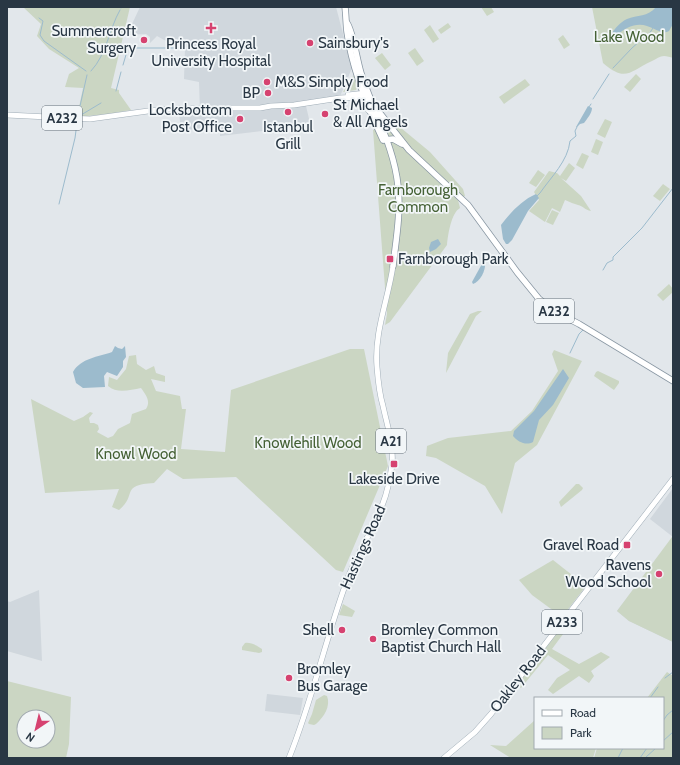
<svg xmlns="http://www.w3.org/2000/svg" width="680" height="765" viewBox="0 0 680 765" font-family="Cabin,sans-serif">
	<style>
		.built { fill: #d0d7dd }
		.green { fill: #cbd6c3; fill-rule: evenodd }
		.water { fill: #9cbbcd }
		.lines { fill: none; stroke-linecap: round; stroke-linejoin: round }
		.stream { stroke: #9cbbcd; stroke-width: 1 }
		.primary-casing { stroke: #a1aeb8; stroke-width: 6 }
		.trunk-casing { stroke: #8997a3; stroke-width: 7 }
		.primary { stroke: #fff; stroke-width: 5 }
		.trunk { stroke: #fff; stroke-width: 5.5 }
		.poi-dot { fill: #d64270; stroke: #f2f6f8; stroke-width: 1.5 }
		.labels { text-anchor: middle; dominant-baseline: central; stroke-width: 3.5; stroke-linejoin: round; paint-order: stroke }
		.shield { fill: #f2f6f8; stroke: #65707a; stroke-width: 1 }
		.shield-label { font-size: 14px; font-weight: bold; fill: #293744 }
		.poi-label { font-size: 15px; fill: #293744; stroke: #f2f6f8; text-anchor: end }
		.park-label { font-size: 15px; fill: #456135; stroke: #f2f6f8 }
		.street-label { font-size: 15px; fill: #293744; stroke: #f2f6f8 }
	</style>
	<rect width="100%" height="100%" fill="#e2e7eb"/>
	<g class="built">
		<polygon points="140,7 336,7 352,68 338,101 306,106 310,123 286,128 220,136 220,126 181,131 179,112 200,111 199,82 184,79 185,48 166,41 157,36 150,43 150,37 146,34 129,35 132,24"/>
		<polygon points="673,488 673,642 629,621 617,611 673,537 650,519"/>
		<polygon points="39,590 42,661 7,651 7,601 10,602"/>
		<polygon points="267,694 303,698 300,715 265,711"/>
	</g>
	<g class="green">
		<polygon points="23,7 130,7 111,88 119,90 119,93 131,110 109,114 77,117 83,88 65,87 69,74 79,68 49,49 37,36 41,24"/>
		<polygon points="481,7 491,7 494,12 487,16"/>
		<path d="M592,7H673V58C670,57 667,56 664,56C660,56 656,59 652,61C630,71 626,83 603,63Z"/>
		<polygon points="448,23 451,27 441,34 438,30"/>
		<polygon points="430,25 439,39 433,43 424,30"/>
		<polygon points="563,35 570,45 564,49 558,39"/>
		<polygon points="415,48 424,61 417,66 408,53"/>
		<polygon points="382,53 391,65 385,70 375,58"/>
		<polygon points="636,74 641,79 630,92 624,87"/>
		<polygon points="354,75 358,86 356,90 343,92"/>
		<polygon points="525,79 530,85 504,104 499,97"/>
		<polygon points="605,119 612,122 605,138 597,134"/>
		<path d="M395,123L430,152L463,189L465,196L458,200L460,208C451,213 448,235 447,245L390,322L385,325L387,314L373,130Z"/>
		<polygon points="596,139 603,142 598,155 591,152"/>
		<polygon points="582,153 589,156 583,169 576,165"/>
		<path d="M569,163L575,168L566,181L561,178L581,196L591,211C585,210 583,206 578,205C574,204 570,202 565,200L560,212L552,208L545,222L529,211L539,200L534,192L549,171L557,173L560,176Z"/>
		<polygon points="538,170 545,175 536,187 529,183"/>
		<polygon points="663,184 670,189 660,201 653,196"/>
		<polygon points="552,210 559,213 553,225 546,222"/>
		<polygon points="669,284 673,289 673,292 663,301 657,295"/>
		<polygon points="478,311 482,311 476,316 446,373 448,353 470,314"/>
		<path d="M350,349H364L388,466L343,572L336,570L236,477L183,479L167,469L154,483C119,485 138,495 119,510L112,507L119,489L45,493L31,399L74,421L83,417L90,412L93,413L89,418L90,423H94L98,425L99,429L97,432L108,438L113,436L118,429L130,423L132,414L146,409C151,401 146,395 141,388C130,390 117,394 108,386L109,377L117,380L126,369L129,356L136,355L137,364L146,370L154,366L156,373L165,376V382L151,379L156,391L180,396L182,409H186L181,449L225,452L231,390Z"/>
		<polygon points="554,350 582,361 537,445 515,463 502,514 485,486 436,458 426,456 427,446 448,438 511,431 532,411 558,371 552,354"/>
		<polygon points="598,371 619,381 619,383 614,390 594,376 596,372"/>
		<polygon points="576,484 579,484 583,488 582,490 561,507 559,502"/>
		<polygon points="672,537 673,538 673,642 629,621 617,611"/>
		<polygon points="553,560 586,586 562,617 532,595 519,580"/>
		<polygon points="343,604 355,611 352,617 339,615"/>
		<polygon points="564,624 569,626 552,649 579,664 601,652 610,657 591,671 594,676 589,683 579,676 553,694 548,690 557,678 570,670 548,655 521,688 517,685"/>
		<path d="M245,643C251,642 258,646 262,649V652L259,653L242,650V647Z"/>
		<polygon points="667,672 673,676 673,758 594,758 597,748 663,748 663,698 647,698"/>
		<path d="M7,681L71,697L69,744L66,758H7ZM24,717H48V741H24Z"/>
		<path d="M324,695L327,696C331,706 324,717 316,724L314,725L309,724L308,723L312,714L316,700Z"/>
		<polygon points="535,720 535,748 596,748 593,758 511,758 490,745 506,746"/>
	</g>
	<g class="water">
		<path d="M656,7H673V24L669,31C658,37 648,17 627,28C621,31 617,35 614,41H611V34C615,29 620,22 627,19C637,15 648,17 656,7Z"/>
		<path d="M588,106L592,108C592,113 587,119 584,123L580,124L577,127H576Z"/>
		<path d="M536,194L539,198L528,211L512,240L508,244H506L503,239L501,225C510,213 522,200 536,194Z"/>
		<polygon points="438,239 441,244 436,249 430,252 429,248 431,242"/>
		<path d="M483,262L485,263C486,270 480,282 473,284L472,282Z"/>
		<path d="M115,346L118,348L122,349L125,346L126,357L123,361V367L117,376L107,372L104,376L105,387L83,388L76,383L73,372C81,358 98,357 112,352Z"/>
		<path d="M563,369L569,378L553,405L539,420L533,442C526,446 518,442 513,436L514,431L534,411Z"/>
	</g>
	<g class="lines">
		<g class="stream">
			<polyline points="121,8 121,7"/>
			<polyline points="39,18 43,21 40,35 44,41 86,71"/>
			<polyline points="123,65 128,48 176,48 184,46"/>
			<polyline points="613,68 632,48 640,41 645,40 653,28"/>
			<path d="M91,71C107,54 109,29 120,10"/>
			<polyline points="116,91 121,72"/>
			<polyline points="593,99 609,74"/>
			<polyline points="589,107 591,104"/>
			<polyline points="78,115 87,75"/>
			<polyline points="81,115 101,103"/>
			<path d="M537,196L540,193C551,177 568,161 570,141L576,136L575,131L577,127"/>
			<polyline points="59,204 75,138 77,123"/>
			<polyline points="603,270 607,263 613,260 613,257 642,228 673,188"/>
			<polyline points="570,353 579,334 583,330"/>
			<polyline points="665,678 673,672"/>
			<polyline points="650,698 658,687"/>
			<polyline points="663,721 667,715 673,710"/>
			<polyline points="663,741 673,732"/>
			<polyline points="618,758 623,748"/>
			<polyline points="640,758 647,748"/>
			<polyline points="645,758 656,748"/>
		</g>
		<g class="primary-casing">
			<g id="primary">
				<polyline points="348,95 366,93"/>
				<polyline points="354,98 361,103 369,111"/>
				<polyline points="7,115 90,119 148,111 183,108 260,108 271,106 294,105 340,98 358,97 367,93"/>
				<path d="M289,758C312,701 325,641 346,583C356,555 373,531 383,503C388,491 390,478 392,465C394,445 387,425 383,406C379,393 378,380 377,367C374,332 388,300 393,266"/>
				<polyline points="444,758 475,732 491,714 673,479"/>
			</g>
		</g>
		<g class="trunk-casing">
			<g id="trunk">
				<path d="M345,7C346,15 346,24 347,32C352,69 367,106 383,140"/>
				<path d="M347,23C353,31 357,61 361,73C373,111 394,146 398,186C401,213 396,240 393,266"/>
				<polyline points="371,102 409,150 468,205 517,272 539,299 554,311 579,324 673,381"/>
				<polyline points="384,140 393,139 402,144"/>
			</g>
		</g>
		<use href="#primary" class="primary"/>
		<use href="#trunk" class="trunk"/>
	</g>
	<g class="poi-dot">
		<path d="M209 22h4v4h4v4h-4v4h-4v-4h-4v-4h4z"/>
		<circle cx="144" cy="40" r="4"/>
		<circle cx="310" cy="43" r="4"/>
		<circle cx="267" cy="82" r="4"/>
		<circle cx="268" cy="93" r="4"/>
		<circle cx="288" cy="112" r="4"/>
		<circle cx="325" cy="114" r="4"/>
		<circle cx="240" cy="119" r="4"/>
		<rect x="386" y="255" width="8" height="8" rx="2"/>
		<rect x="390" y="460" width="8" height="8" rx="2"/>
		<rect x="623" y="541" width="8" height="8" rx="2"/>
		<circle cx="659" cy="574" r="4"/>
		<circle cx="342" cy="630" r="4"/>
		<circle cx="373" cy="639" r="4"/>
		<circle cx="289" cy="678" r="4"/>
	</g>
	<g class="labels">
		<g class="shield">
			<rect x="42" y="106" width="40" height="24" rx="3"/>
			<rect x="534" y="299" width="40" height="24" rx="3"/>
			<rect x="376" y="429" width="30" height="24" rx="3"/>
			<rect x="542" y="610" width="40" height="24" rx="3"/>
		</g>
		<g class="shield-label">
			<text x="62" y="118">A232</text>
			<text x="554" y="311">A232</text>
			<text x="391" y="441">A21</text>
			<text x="562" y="622">A233</text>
		</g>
		<g class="poi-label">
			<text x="136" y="31">Summercroft<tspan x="136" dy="17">Surgery</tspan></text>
			<text x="318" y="43" text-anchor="start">Sainsbury's</text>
			<text x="211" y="44" text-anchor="middle">Princess Royal<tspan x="211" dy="17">University Hospital</tspan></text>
			<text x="275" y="82" text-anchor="start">M&amp;S Simply Food</text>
			<text x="260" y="93">BP</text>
			<text x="333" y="105" text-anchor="start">St Michael<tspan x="333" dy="17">&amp; All Angels</tspan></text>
			<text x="232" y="110">Locksbottom<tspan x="232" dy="17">Post Office</tspan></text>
			<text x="288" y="127" text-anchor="middle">Istanbul<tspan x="288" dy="17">Grill</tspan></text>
			<text x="398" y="259" text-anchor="start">Farnborough Park</text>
			<text x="394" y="479" text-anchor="middle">Lakeside Drive</text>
			<text x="619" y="545">Gravel Road</text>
			<text x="651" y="565">Ravens<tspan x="651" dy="17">Wood School</tspan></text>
			<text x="334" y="630">Shell</text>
			<text x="381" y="630" text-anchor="start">Bromley Common<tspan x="381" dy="17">Baptist Church Hall</tspan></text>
			<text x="297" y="669" text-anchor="start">Bromley<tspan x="297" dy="17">Bus Garage</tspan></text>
		</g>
		<g class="park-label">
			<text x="629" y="37">Lake Wood</text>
			<text x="418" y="190">Farnborough<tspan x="418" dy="17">Common</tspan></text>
			<text x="308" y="443">Knowlehill Wood</text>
			<text x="136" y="454">Knowl Wood</text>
		</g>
		<g class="street-label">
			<text transform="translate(363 547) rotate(-66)">Hastings Road</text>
			<text transform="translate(518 679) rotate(-52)">Oakley Road</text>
		</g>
	</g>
	<rect width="680" height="765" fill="none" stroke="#293744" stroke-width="16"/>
	<rect x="534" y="697" width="130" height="52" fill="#f2f6f8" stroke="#a2aab0"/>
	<rect x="542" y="710" width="20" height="6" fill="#ffffff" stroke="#a2aab0"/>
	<text x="570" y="717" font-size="12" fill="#293744">Road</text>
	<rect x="542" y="727" width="20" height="12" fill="#cbd6c3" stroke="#a2aab0"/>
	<text x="570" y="737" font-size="12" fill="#293744">Park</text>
	<g transform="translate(36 729) rotate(215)"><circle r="19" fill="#f2f6f8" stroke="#a2aab0"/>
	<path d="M0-3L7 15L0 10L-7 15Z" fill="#d64270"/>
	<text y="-6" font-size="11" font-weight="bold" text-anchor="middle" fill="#293744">N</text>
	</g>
</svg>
